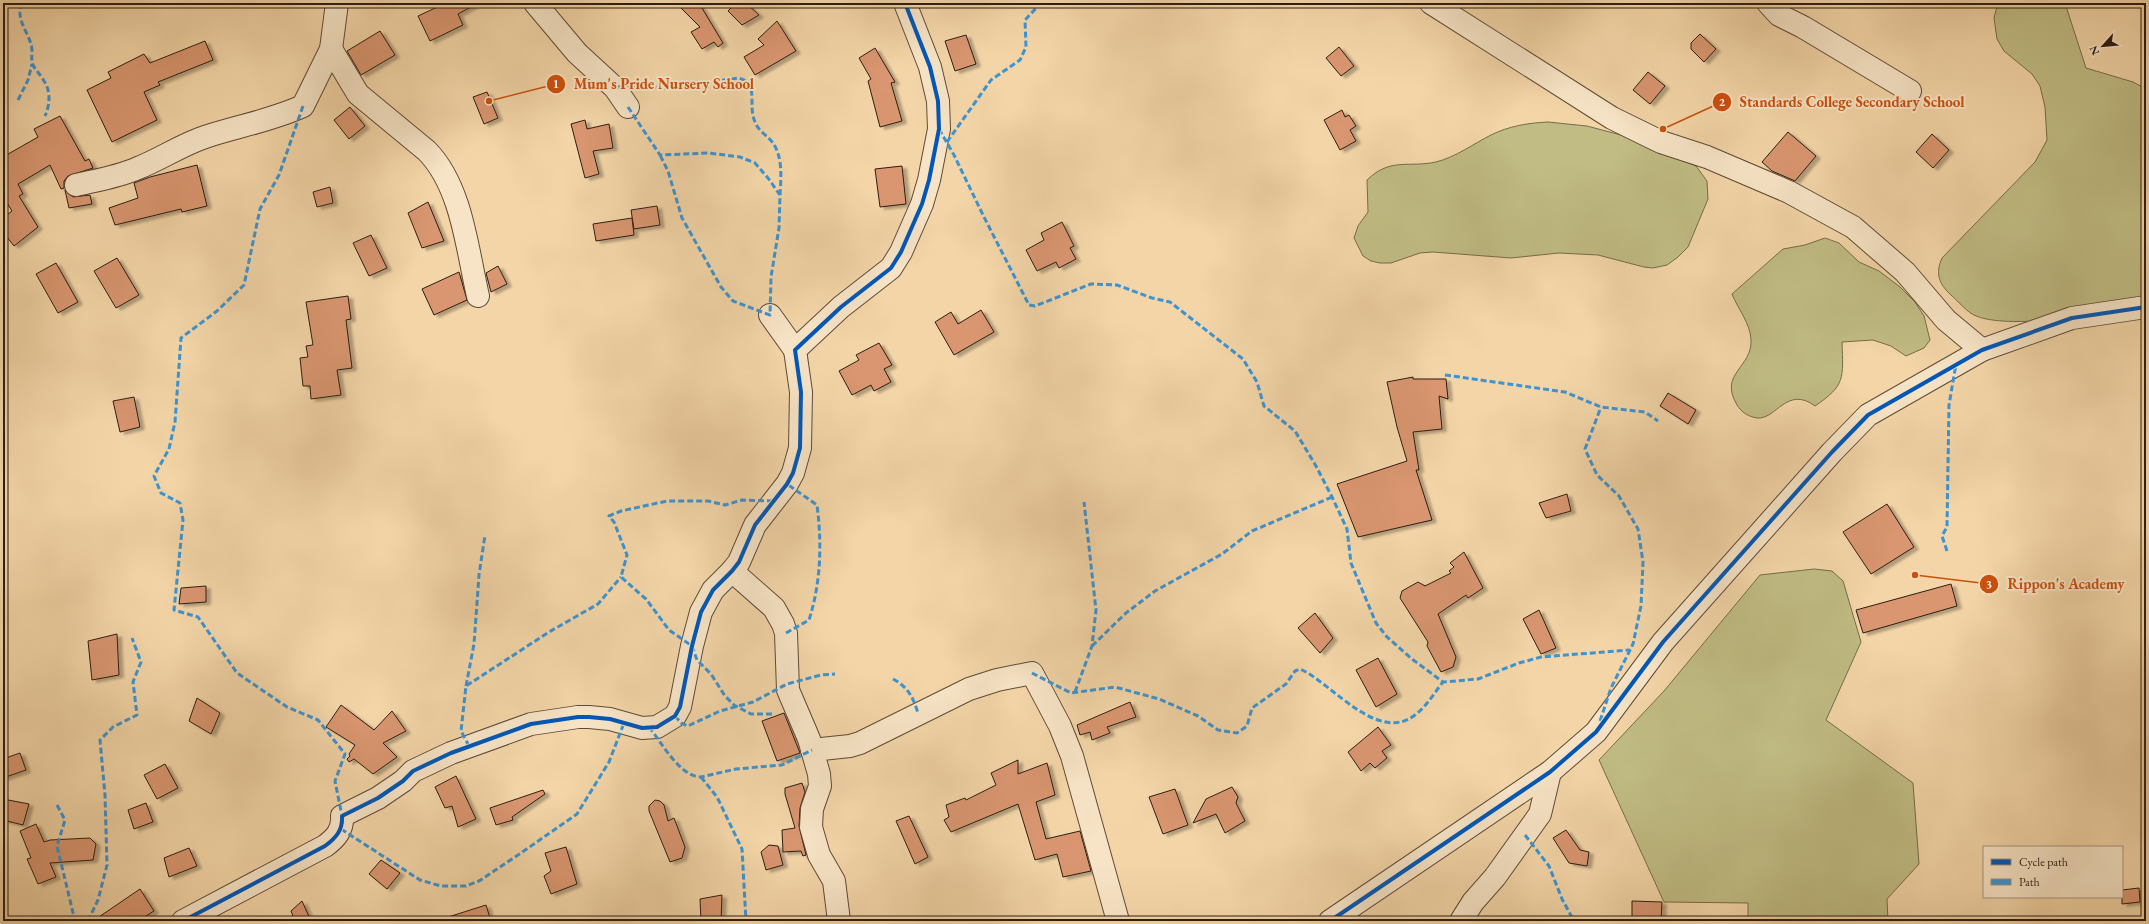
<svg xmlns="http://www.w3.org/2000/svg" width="2149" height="924" viewBox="0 0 2149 924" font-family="'EB Garamond',serif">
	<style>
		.green { fill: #c0bc83; stroke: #766c4a }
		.building { fill: #d99670; stroke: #2d1d12; filter: url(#shadow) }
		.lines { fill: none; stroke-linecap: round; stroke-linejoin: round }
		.minor-casing { stroke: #5e4b37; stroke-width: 24 }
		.minor { stroke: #f7e4c6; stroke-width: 22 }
		.quiet { stroke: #3c94d3; stroke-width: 3; stroke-dasharray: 6 3; stroke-linecap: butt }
		.cycleway-casing { stroke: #f7e4c6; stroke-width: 6 }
		.cycleway { stroke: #0057b8; stroke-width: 4 }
		.leader { fill: none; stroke: #cc500d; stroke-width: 1.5 }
		.callout-dot { fill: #cc500d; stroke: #f7e4c6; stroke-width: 1.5 }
		.mark-label { font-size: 12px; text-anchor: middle; font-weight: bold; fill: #fff }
		.callout-label { font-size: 15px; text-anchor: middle; font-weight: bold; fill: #cc500d; stroke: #f7e4c6; stroke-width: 4; stroke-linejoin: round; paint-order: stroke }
	</style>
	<defs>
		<filter id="shadow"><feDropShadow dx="4.5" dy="2.5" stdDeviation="1" flood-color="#0004"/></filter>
	</defs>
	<rect width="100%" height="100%" fill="#f3d5a7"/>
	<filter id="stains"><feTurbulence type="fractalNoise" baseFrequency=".005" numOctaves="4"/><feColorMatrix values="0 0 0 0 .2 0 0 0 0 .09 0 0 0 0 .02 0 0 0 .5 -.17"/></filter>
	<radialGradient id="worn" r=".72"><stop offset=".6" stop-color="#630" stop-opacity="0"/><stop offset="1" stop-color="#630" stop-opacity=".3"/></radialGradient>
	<g class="green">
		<path d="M2001,3H2065L2086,68L2133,82L2146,89V309C2109,313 2005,331 1974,315C1966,311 1958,301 1951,295C1939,284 1935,274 1942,258L2035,162L2047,140L2045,107L2040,86L2032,74L2004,51L1997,39L1994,18L1996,10Z"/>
		<path d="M1548,122L1587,126L1621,135L1696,166L1707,181L1708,199L1688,247L1678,257L1667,265L1653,268L1644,267L1598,255L1559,253L1511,258L1433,252L1420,253L1391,263H1380L1371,261L1363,256L1354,238L1358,226L1368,212L1367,180C1391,157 1408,168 1436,162C1456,157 1473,144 1491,135C1509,126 1528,123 1548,122Z"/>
		<path d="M1825,238L1839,243L1859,262L1879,271L1900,287L1915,302L1924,316L1930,340L1924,348L1906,356L1891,346L1873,340L1842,342C1843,378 1846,385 1815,406C1787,385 1776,420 1757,418C1749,417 1741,412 1737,405C1718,373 1753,368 1751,339C1750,323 1738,309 1732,294L1783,249L1805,245Z"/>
		<polygon points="1814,569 1832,571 1843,581 1861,642 1826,720 1913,783 1919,864 1887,899 1888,921 1748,921 1748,903 1664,902 1599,760 1664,691 1760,575"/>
	</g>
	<g class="building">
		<polygon points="446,3 478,3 458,14 463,25 430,41 418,16"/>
		<polygon points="676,3 699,3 723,43 718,47 714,42 702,49 691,32 700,27"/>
		<polygon points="736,3 746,3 759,15 742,25 728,11"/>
		<polygon points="777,21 796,51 755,75 744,57 764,45 758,39"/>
		<polygon points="380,31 395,55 361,75 347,51"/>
		<polygon points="1700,34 1716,49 1704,62 1691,49 1691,43"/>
		<polygon points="966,35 976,64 955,71 945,41"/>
		<polygon points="205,41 213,60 158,82 160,85 144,92 157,120 112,142 87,90 111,78 108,72 144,54 150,63"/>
		<polygon points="1339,47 1354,66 1341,76 1326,58"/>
		<polygon points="875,48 895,82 891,83 902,121 880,127 868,81 871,79 859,58"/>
		<polygon points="1648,72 1665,86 1650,104 1633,90"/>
		<polygon points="487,92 498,118 484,124 473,97"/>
		<polygon points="350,107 365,126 349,139 334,120"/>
		<polygon points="1342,110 1345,117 1349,115 1356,126 1350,130 1356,141 1340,150 1324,120"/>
		<polygon points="60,116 85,161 89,159 93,168 68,176 64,181 64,188 61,189 50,165 18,184 23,194 19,196 38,227 14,246 3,232 3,218 12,211 7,203 3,205 3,157 38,137 34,129"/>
		<polygon points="585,120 587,129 609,124 613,148 593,151 599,174 585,178 571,124"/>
		<polygon points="1788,132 1816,156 1795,181 1772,171 1762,162"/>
		<polygon points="1932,134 1949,150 1933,168 1916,152"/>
		<polygon points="197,165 207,206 182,212 181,209 115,225 109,208 138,198 134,183 150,177"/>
		<polygon points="902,166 906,204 880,207 875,169"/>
		<polygon points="330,187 333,203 317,207 313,192"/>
		<polygon points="65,190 73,197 90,195 92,204 69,208"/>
		<polygon points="428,202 444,241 422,248 408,213"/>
		<polygon points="657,206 660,225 634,229 631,210"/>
		<polygon points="632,218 634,235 596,241 593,224"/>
		<polygon points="1062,222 1074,246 1070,248 1076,259 1059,268 1056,262 1037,271 1026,250 1044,240 1041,233"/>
		<polygon points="371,235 387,268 369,276 353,243"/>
		<polygon points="117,258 139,295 116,308 94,271"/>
		<polygon points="56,263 78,302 58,313 36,274"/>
		<polygon points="498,266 507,284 491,292 486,273"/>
		<polygon points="459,272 467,300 434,315 422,289"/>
		<polygon points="348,296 351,319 346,320 352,368 337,370 341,395 311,399 310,386 303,386 300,358 308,357 306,346 313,345 306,302"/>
		<polygon points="981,310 994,332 954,355 935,322 951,312 958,324"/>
		<polygon points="879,343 892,365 884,369 891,382 874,391 871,385 852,395 839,371 859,360 856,355"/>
		<polygon points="1413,377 1413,379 1446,379 1448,399 1439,396 1442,429 1413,432 1419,470 1416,470 1432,520 1358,537 1337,484 1407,461 1397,427 1387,382"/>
		<polygon points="1668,393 1696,410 1688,424 1660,406"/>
		<polygon points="134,397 140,427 120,432 113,401"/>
		<polygon points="1567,494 1571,511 1546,518 1539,503"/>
		<polygon points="1887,504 1914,547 1871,574 1843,532"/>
		<polygon points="1464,552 1483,588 1468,598 1466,595 1438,614 1456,657 1453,667 1441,672 1427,646 1428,642 1400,598 1402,591 1418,582 1425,586 1451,573 1449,571 1454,567 1450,563"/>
		<polygon points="1951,584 1957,606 1863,633 1856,610"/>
		<polygon points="206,586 206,602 179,604 181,588"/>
		<polygon points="1539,610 1556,648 1541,654 1523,619"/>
		<polygon points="1315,613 1333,638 1320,653 1298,628"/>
		<polygon points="117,634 119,675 92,680 88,641"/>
		<polygon points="1378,658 1397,694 1376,707 1356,670"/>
		<polygon points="197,698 220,713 211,734 189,721"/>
		<polygon points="1130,702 1136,717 1107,727 1110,733 1092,740 1090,732 1080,735 1077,725"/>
		<polygon points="341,705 374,730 392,711 406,731 383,743 397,757 373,774 354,759 349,762 347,759 350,756 349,754 355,745 326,727"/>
		<polygon points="784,713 800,753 777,761 762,721"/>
		<polygon points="1378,727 1391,745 1382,751 1387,758 1375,768 1370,763 1361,771 1348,752"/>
		<polygon points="20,753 26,770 3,778 3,759"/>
		<polygon points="1018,760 1018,774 1047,763 1055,795 1036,802 1046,839 1080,831 1091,871 1063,877 1057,854 1035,860 1018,804 951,832 944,820 949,817 946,805 965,798 966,800 996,785 991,773"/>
		<polygon points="165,764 178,788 157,799 144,775"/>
		<polygon points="456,776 476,819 458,827 452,806 445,808 435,787"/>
		<polygon points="802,783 805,792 800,808 799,826 806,855 803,856 801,851 783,852 782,830 795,828 785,794 785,788"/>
		<polygon points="1232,787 1238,797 1236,803 1245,821 1225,833 1216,814 1193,823 1206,799"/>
		<polygon points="1175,789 1188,825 1163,834 1149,797"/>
		<polygon points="543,790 545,794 512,817 513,820 496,825 490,808"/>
		<polygon points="3,799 29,804 23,825 3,820"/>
		<polygon points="655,800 660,801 664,805 668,821 674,818 685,847 682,858 670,862 649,811 649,806"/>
		<polygon points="146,803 153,822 134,829 128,810"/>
		<polygon points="909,816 928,857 915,864 896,821"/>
		<polygon points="36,824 44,842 50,840 90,838 96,844 93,860 50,863 56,877 38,884 27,859 31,858 20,831"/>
		<polygon points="1566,830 1580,850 1589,852 1587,866 1569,863 1553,838"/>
		<polygon points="769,845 778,846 783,865 766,870 761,852"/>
		<polygon points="566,847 577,884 551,894 544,876 551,871 545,853"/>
		<polygon points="189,848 197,866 169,877 164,858"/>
		<polygon points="381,860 400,873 387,889 369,874"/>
		<polygon points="2139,888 2140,902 2122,904 2122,890"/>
		<polygon points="140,889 154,911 138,921 93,921"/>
		<polygon points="722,895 721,921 701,921 700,899"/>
		<polygon points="302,901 311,921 295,921 291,911"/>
		<polygon points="1632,901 1662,902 1661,921 1632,921"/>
		<polygon points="486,905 491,921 445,921 445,918"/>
	</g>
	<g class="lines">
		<g class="minor-casing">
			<g id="minor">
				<polyline points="535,3 577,53 615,88 628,107"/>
				<polyline points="1431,3 1612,118 1661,142 1707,157 1789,192 1853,227 1905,272 1946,320 1982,350"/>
				<polyline points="1768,3 1779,15 1803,27 1910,91"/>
				<path d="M331,49L358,94L427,151C462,187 467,249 478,296"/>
				<path d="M76,185C98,180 118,177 138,168C161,159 181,145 205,137C238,126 270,121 303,106L331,49L337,3"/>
				<polyline points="770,315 795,350"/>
				<polyline points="732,571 774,608 783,624 786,633 788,690 809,739 819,774 820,786 812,809 811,827 819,855 834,881 839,921"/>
				<polyline points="812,750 850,746 860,743 969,689 997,680 1032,673 1060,726 1072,756 1118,921"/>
				<path d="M183,921L325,846C336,838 343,830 342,816L378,798L403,781L413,771L451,753L531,724L578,717H589L610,719L642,728L657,727L675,716L680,707L692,646L701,612L713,590L732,571L739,562L755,525L787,484L793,473L800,448L801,392L795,350L841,307L891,268L901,252L922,204L929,180L939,129L938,101L930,67L905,3"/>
				<polyline points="1330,921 1550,772 1596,732 1663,642 1832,452 1868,415 1982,350 2072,318 2146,307"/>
				<polyline points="1461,921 1473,902 1495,877 1540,814 1550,772"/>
			</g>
		</g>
		<use href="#minor" class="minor"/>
		<g class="quiet">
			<path d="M22,3C14,20 31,34 32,50C32,56 31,60 33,65C36,71 41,75 44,81C51,91 50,105 45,116"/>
			<path d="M615,88L626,85L666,88L739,78L749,82C755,96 749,108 755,122C758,131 768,136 773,143C783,158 781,178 780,195"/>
			<polyline points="18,100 28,80 32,64"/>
			<polyline points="303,106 279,175 260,209 244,285 217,311 181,338 175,422 169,449 154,476 161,493 180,503 183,520 174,610 198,617 237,673 287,707 318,720 345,754 335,781 342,816"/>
			<polyline points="628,107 660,155 709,153 740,157 755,163 768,178 780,195 779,228 771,277 770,315 733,301 721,287 682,218 668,171 660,155"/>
			<polyline points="939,129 954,155 984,217 1029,305 1035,306 1091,284 1117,285 1152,298 1170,302 1243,359 1257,382 1264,406 1295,431 1316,466 1332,497 1347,529 1351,563 1376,623 1387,637 1412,659 1439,679 1443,682 1478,679 1519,663 1541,657 1630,650"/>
			<polyline points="947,142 991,80 1020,60 1026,47 1025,20 1041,3"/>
			<polyline points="1445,375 1565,392 1601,407 1645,412 1658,421"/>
			<polyline points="773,501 742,500 725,505 708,501 667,501 621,511 609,516 614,522 627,555 621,577 646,599 669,630 692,646 697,660 711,674 725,696 734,705 751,714 774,714"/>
			<polyline points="1947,551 1942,536 1947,527 1949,405 1956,364"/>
			<path d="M786,633L809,620C821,582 822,544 817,505L787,484"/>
			<polyline points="1092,646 1126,613 1155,591 1222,554 1252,531 1332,497"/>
			<path d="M1032,673L1071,693L1115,687L1159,699L1198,716L1218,730L1237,733L1247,726L1252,708L1286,684L1295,671L1300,669C1332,683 1377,744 1415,715C1427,706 1434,693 1443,682"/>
			<path d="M893,679C908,687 913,697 918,713"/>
			<polyline points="466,686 474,644 479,575 485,535"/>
			<polyline points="1075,692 1092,646 1096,610 1084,502"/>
			<polyline points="675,716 681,723 688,726 720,711 753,702 787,684 821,675 835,674"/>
			<polyline points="1600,721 1611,688 1633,644 1641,606 1643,562 1638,529 1619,496 1597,475 1585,449 1601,407"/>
			<path d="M649,727C662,743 680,777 701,777L736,769L782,765L812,750"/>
			<polyline points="469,746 461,731 466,686 549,632 598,604 621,577"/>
			<polyline points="701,777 717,797 742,849 746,921"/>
			<polyline points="57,805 65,820 57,846 75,921"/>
			<polyline points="341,829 420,880 441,886 466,886 479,881 521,853 577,814 609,762 624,723"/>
			<polyline points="1525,835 1549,866 1562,899 1574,921"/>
			<polyline points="88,921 98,900 107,865 105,795 100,740 113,727 137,715 133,682 141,662 132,638"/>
		</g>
		<g class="cycleway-casing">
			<g id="cycleway">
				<path d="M183,921L325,846C336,838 343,830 342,816L378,798L403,781L413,771L451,753L531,724L578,717H589L610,719L642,728L657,727L675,716L680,707L692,646L701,612L713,590L732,571L739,562L755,525L787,484L793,473L800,448L801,392L795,350L841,307L891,268L901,252L922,204L929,180L939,129L938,101L930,67L905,3"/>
				<polyline points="1330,921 1550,772 1596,732 1663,642 1832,452 1868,415 1982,350 2072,318 2146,307"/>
			</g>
		</g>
		<use href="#cycleway" class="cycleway"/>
	</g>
	<path class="leader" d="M489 101L556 84M1663 129L1722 102M1915 575L1989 584"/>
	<g class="callout-dot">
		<circle cx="489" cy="101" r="4"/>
		<circle cx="1663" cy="129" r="4"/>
		<circle cx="1915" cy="575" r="4"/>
		<circle cx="556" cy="84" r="10"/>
		<circle cx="1722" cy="102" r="10"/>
		<circle cx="1989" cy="584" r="10"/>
	</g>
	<g class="mark-label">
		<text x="556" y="88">1</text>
		<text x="1722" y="106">2</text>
		<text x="1989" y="588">3</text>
	</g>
	<g class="callout-label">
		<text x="664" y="89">Mum's Pride Nursery School</text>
		<text x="1852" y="107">Standards College Secondary School</text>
		<text x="2066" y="589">Rippon's Academy</text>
	</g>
	<rect width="2149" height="924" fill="none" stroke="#f3d5a7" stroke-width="16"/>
	<rect x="4" y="4" width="2141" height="916" fill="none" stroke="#2d1d12" stroke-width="2"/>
	<rect x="8" y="8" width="2133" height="908" fill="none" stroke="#2d1d12"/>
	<rect x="1983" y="846" width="140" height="52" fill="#f7e4c6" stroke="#a6947e"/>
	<rect x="1991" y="859" width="20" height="6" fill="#0057b8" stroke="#a6947e"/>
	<text x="2019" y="866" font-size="12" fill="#2d1d12">Cycle path</text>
	<rect x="1991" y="879" width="20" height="6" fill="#3c94d3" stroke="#a6947e"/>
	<text x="2019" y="886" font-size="12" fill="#2d1d12">Path</text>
	<g transform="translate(2103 46) rotate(243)" stroke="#f7e4c6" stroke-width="3" paint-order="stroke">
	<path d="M0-3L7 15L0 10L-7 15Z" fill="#2d1d12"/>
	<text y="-6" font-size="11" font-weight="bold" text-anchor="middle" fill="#2d1d12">N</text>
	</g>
	<rect width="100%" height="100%" filter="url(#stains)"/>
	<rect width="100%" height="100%" fill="url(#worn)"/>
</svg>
